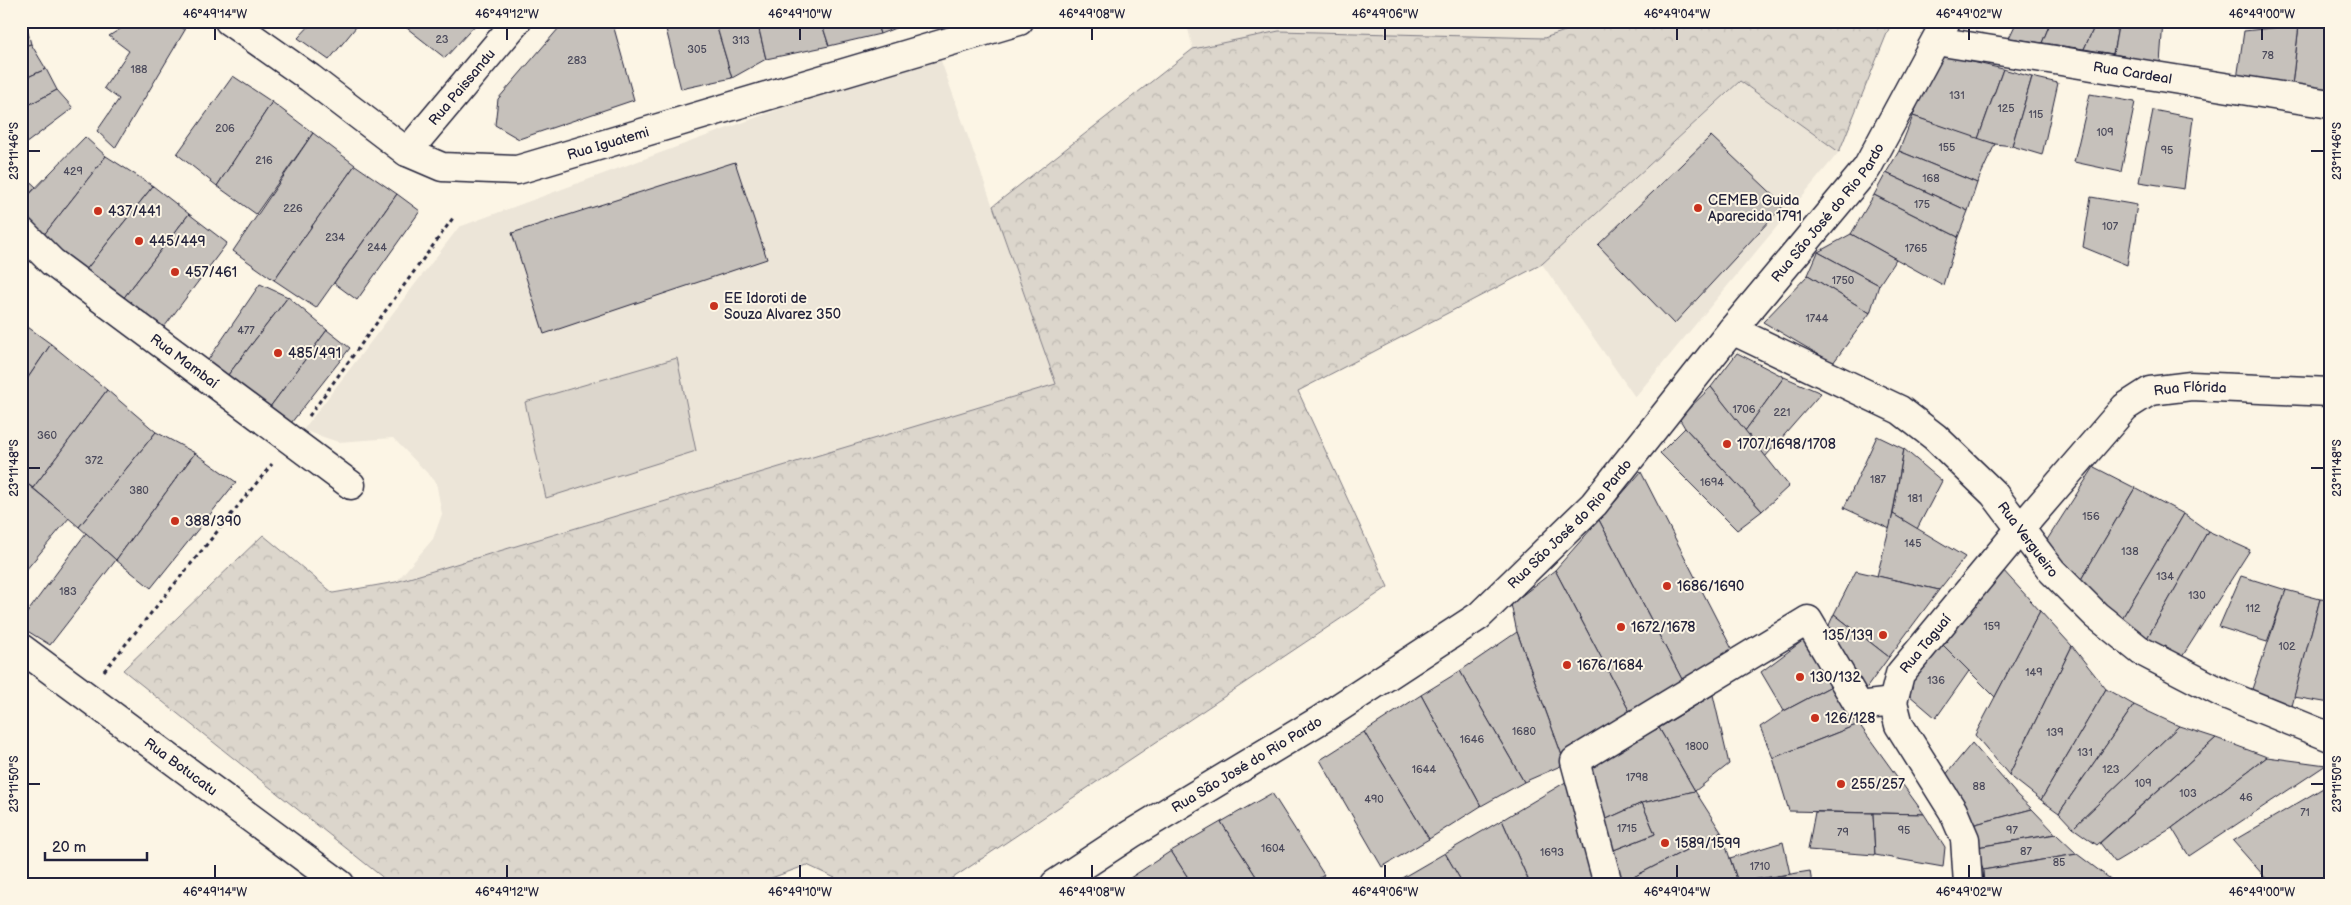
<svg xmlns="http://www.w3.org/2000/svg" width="2351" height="905" viewBox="0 0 2351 905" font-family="'Balsamiq Sans',sans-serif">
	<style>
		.built { fill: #ece5d8 }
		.forest { fill: url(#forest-crowns); stroke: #7f7c84 }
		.green { fill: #dcd6cc; stroke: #7f7c84 }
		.building { fill: #c6c1bb; stroke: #22223b }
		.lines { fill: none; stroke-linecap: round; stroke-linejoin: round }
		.minor-casing { stroke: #22223b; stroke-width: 31 }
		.path { stroke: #22223b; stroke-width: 3; stroke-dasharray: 4 4; stroke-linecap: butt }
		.minor { stroke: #fcf5e5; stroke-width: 28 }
		.ticks { fill: none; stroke: #22223b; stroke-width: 2 }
		.poi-dot { fill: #c8321e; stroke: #fcf5e5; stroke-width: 2 }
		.labels { text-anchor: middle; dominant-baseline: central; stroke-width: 4; stroke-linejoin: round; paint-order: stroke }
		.number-label { font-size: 11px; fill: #4b4a5b }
		.street-label { font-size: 14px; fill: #22223b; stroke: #fcf5e5 }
		.poi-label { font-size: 14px; fill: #22223b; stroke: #fcf5e5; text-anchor: start }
		.neatline { fill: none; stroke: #22223b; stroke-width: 2 }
		.ticks-label { font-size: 12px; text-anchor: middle; fill: #22223b }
	</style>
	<defs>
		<pattern id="forest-crowns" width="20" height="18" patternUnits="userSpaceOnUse" patternTransform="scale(1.25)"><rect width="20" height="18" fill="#dcd6cc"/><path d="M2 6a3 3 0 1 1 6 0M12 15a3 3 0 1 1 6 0" fill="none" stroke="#bcb7b0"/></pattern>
	</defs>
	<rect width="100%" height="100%" fill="#fcf5e5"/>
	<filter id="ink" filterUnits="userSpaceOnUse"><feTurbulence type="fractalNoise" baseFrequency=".02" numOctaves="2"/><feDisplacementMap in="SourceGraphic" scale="10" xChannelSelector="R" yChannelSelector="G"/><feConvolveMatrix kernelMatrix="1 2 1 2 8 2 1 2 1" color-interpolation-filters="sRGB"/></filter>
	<g filter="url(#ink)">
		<g class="built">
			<polygon points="1186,21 1595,21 1544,38 1279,31 1193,49"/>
			<polygon points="940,58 1056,384 396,582 433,539 442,514 436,482 393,438 338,442 303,430 459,227 883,71"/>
			<polygon points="1741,81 1839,152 1635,397 1542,264"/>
		</g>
		<polygon class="forest" points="1595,21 1892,21 1839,152 1740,81 1542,264 1298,391 1388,587 944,884 848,884 807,865 755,884 391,884 123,670 263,535 333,593 396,582 1056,384 993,206 1193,49 1279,31 1544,38"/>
		<polygon class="green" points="677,358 696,451 546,498 525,402"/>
		<g class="building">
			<polygon points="21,21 25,21 31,44 21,47"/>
			<polygon points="133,21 174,21 185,30 115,148 97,131 119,99 104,88 129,51 109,36"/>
			<polygon points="314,21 361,21 329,60 298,38"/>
			<polygon points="398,21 479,21 445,58"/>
			<polygon points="565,21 612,21 634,100 519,139 495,125 498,99"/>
			<polygon points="664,21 715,21 732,78 681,89"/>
			<polygon points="715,21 757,21 766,59 732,78"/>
			<polygon points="757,21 821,21 829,46 766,59"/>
			<polygon points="821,21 876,21 880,34 829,46"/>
			<polygon points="876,21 913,21 880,34"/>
			<polygon points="2017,21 2051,21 2042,43 2009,38"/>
			<polygon points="2051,21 2097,21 2084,49 2042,43"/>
			<polygon points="2097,21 2119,21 2113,54 2084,49"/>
			<polygon points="2119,21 2163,21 2160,63 2113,54"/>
			<polygon points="2299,25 2330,26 2330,92 2292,85"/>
			<polygon points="2299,25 2292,85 2237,79 2244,31"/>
			<polygon points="31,44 46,69 21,80 21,47"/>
			<polygon points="1942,55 2003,69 1978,139 1913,116 1929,74"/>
			<polygon points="46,69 57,90 21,109 21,80"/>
			<polygon points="2003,69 2032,77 2012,146 1995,144 1978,139"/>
			<polygon points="233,76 272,102 217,186 177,154"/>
			<polygon points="2032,77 2058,83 2042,155 2012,146"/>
			<polygon points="57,90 73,108 21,147 21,109"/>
			<polygon points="2090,94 2135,102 2121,172 2074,162"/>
			<polygon points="272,102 313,133 256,214 217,186"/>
			<polygon points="2153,110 2193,118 2184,189 2139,182"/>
			<polygon points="1913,116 1995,144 1977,183 1899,151"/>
			<polygon points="313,133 355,165 274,280 233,251"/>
			<polygon points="1711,136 1784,205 1674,324 1598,245"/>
			<polygon points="85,137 106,156 43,236 21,213 21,203"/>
			<polygon points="1899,151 1977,183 1968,211 1886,173"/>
			<polygon points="106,156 153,186 85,271 43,236"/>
			<polygon points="735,162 767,259 544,334 512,233"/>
			<polygon points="355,165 397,194 316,308 274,280"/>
			<polygon points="21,173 36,187 21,203"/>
			<polygon points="1886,173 1968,211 1958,237 1874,195"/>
			<polygon points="153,186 189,214 122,300 85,271"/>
			<polygon points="397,194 420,211 357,300 334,283"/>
			<polygon points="1874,195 1958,237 1943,285 1851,234"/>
			<polygon points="2091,197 2137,205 2127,265 2083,247"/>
			<polygon points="189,214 227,243 162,330 122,300"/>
			<polygon points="1851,234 1896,259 1879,285 1818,252"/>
			<polygon points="1818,252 1879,285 1870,313 1808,275"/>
			<polygon points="1808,275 1870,313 1833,363 1763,322"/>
			<polygon points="260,284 288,297 228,375 206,363"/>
			<polygon points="288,297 327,330 270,407 228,375"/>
			<polygon points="21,322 51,344 21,388"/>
			<polygon points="327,330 350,348 291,423 270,407"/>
			<polygon points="51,344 107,390 33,488 21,479 21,388"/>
			<polygon points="1737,353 1784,377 1745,431 1711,387"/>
			<polygon points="1784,377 1821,393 1765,457 1745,431"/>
			<polygon points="1711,387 1789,486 1762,511 1685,428 1679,418"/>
			<polygon points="107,390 156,432 79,527 33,488"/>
			<polygon points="1685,428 1762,511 1737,530 1660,453"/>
			<polygon points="156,432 195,453 116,560 79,527"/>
			<polygon points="1877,436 1904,449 1890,529 1844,508"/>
			<polygon points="1904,449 1942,481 1917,529 1893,514"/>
			<polygon points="195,453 236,482 151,588 116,560"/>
			<polygon points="2094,467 2135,488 2076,588 2045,543"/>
			<polygon points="1641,472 1734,653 1685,685 1599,520"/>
			<polygon points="25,482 69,518 21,576 21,488"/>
			<polygon points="2135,488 2184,514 2121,620 2076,588"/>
			<polygon points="1893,514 1965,557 1939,590 1877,576"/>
			<polygon points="2184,514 2208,531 2146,640 2121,620"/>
			<polygon points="1599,520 1685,685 1633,718 1555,570"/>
			<polygon points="2208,531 2250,550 2180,660 2146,640"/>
			<polygon points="86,533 116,560 50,645 21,627 21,621"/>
			<polygon points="2002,569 2040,611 1995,697 1939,641"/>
			<polygon points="1555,570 1633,718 1565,764 1517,632 1511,604"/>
			<polygon points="1856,571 1939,590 1889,657 1834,614"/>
			<polygon points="2241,576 2286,590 2267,642 2219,627"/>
			<polygon points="2286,590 2320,599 2292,706 2251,692"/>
			<polygon points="2320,599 2330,600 2330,703 2294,697"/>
			<polygon points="2040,611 2072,646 2009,775 1975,735"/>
			<polygon points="1834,614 1889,657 1865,690 1839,661 1829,625"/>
			<polygon points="1517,632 1565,764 1524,782 1460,671"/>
			<polygon points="1813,633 1839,682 1784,711 1761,672"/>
			<polygon points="1939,641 1969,671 1936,718 1902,689"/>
			<polygon points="2072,646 2106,689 2041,800 2009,775"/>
			<polygon points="1460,671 1524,782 1481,806 1421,695"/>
			<polygon points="1839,682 1859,724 1773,758 1760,727 1784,711"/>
			<polygon points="2106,689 2134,705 2059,813 2041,800"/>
			<polygon points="1421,695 1481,806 1429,839 1364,732"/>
			<polygon points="1713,695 1729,764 1695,791 1659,728"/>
			<polygon points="2134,705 2179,726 2073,828 2059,813"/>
			<polygon points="1859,724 1924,814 1789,811 1773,758"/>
			<polygon points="2179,726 2216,738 2097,845 2073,828"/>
			<polygon points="1659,728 1695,791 1642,803 1600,822 1583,764"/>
			<polygon points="1364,732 1429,839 1382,867 1320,760"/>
			<polygon points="2216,738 2267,757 2172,828 2115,862 2100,843"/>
			<polygon points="1972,743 2017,795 2032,809 1972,825 1944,777"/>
			<polygon points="2267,757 2326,765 2189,856 2172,828"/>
			<polygon points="1569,780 1598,884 1530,884 1502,820"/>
			<polygon points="2330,784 2330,884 2271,884 2233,841"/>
			<polygon points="1695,791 1721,832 1620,884 1606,853 1655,834 1642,803"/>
			<polygon points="1272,793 1324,875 1311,884 1261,884 1221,822"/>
			<polygon points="1642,803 1655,834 1606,853 1600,822"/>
			<polygon points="2032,809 2056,834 1977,847 1972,825"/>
			<polygon points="1815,812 1873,813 1875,855 1808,850"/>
			<polygon points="1873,813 1924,814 1945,847 1943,867 1875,855"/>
			<polygon points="1502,820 1530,884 1463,884 1445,853"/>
			<polygon points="1221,822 1261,884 1192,884 1171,851"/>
			<polygon points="1721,832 1738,882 1732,884 1620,884"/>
			<polygon points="2056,834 2077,854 1983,870 1977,847"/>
			<polygon points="1783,842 1790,874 1738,882 1730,858"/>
			<polygon points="1171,851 1192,884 1121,884"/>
			<polygon points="1445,853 1463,884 1396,884 1395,882"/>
			<polygon points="2077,854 2117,884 1984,884 1983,870"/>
			<polygon points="1810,871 1812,884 1761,884 1760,879"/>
		</g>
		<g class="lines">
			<g class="minor-casing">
				<g id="minor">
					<path id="s1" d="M229,21L310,78L407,152L442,167L517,170L1019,21"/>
					<path id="s2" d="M1936,41L2330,104"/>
					<path id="s3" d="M407,152L517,21"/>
					<path id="s4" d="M21,231L52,262L351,485"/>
					<path id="s5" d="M1732,330L1900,410L1935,437L1994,494L2052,571L2096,615L2141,651L2222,693L2330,737"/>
					<path id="s6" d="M21,648L340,884"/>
					<path id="s7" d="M1055,884L1131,834L1320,720L1479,616L1594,504L1732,330L1867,168L1946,21"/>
					<polyline points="1608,884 1575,761 1808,620 1859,706 1893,702"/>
					<path id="s8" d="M1968,884L1965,839L1953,811L1899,725L1893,702L1900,674L2020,529L2125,407L2150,391L2191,386L2330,392"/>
				</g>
			</g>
			<g class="path">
				<polyline points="309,416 453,218"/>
				<polyline points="104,671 272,464"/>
			</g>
			<use href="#minor" class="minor"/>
		</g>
	</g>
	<path class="ticks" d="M215,28V40M507,28V40M800,28V40M1092,28V40M1385,28V40M1677,28V40M1969,28V40M2262,28V40M28,151H40M2311,151H2324M28,468H40M2311,468H2324M28,784H40M2311,784H2324M215,865V878M507,865V878M800,865V878M1092,865V878M1385,865V878M1677,865V878M1969,865V878M2262,865V878"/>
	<g class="poi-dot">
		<circle cx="1698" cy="208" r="5"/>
		<circle cx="98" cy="211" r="5"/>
		<circle cx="139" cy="241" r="5"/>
		<circle cx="175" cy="272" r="5"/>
		<circle cx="714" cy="306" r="5"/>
		<circle cx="278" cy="353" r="5"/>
		<circle cx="1727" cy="444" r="5"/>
		<circle cx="175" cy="521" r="5"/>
		<circle cx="1667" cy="586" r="5"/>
		<circle cx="1621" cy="627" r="5"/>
		<circle cx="1883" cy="635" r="5"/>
		<circle cx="1567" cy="665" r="5"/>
		<circle cx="1800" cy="677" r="5"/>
		<circle cx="1815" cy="718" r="5"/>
		<circle cx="1841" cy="784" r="5"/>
		<circle cx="1665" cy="843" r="5"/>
	</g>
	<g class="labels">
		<g class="number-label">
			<text x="442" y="39">23</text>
			<text x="741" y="40">313</text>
			<text x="697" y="49">305</text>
			<text x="2268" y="55">78</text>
			<text x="577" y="60">283</text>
			<text x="139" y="69">188</text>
			<text x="1957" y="95">131</text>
			<text x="2006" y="108">125</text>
			<text x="2036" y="114">115</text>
			<text x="225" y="128">206</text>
			<text x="2105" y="132">109</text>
			<text x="1947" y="147">155</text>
			<text x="2167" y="150">95</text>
			<text x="264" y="160">216</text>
			<text x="73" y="171">429</text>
			<text x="1931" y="178">168</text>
			<text x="1922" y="204">175</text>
			<text x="293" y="208">226</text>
			<text x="2110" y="226">107</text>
			<text x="335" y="237">234</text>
			<text x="377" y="247">244</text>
			<text x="1916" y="248">1765</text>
			<text x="1843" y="280">1750</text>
			<text x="1817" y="318">1744</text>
			<text x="246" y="330">477</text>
			<text x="1744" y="409">1706</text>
			<text x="1782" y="412">221</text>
			<text x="47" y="435">360</text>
			<text x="94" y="460">372</text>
			<text x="1878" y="479">187</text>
			<text x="1712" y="482">1694</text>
			<text x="139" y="490">380</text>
			<text x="1915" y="498">181</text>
			<text x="2091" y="516">156</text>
			<text x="1913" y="543">145</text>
			<text x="2130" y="551">138</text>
			<text x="2165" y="576">134</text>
			<text x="68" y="591">183</text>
			<text x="2197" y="595">130</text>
			<text x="2253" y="608">112</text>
			<text x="1992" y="626">159</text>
			<text x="2287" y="646">102</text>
			<text x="2034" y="672">149</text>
			<text x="1936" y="680">136</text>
			<text x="1524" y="731">1680</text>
			<text x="2055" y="732">139</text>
			<text x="1472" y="739">1646</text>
			<text x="1697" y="746">1800</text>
			<text x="2085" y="752">131</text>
			<text x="1424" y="769">1644</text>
			<text x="2111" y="769">123</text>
			<text x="1637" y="777">1798</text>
			<text x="2143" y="783">109</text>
			<text x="1979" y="786">88</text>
			<text x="2188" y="793">103</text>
			<text x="2246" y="797">46</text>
			<text x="1374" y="799">490</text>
			<text x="2305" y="812">71</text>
			<text x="1627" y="828">1715</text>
			<text x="1904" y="830">95</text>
			<text x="2012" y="830">97</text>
			<text x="1843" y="832">79</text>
			<text x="1273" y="848">1604</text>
			<text x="2026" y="851">87</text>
			<text x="1552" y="852">1693</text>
			<text x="2059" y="862">85</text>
			<text x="1760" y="866">1710</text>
		</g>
		<g class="street-label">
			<text stroke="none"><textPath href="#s2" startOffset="199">Rua Cardeal</textPath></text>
			<text stroke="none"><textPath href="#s3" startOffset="85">Rua Paissandu</textPath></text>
			<text stroke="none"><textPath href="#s1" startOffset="429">Rua Iguatemi</textPath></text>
			<text stroke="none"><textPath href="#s7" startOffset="1036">Rua São José do Rio Pardo</textPath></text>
			<text stroke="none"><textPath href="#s4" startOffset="209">Rua Mambaí</textPath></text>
			<text stroke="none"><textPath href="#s8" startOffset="649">Rua Flórida</textPath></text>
			<text stroke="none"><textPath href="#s7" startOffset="631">Rua São José do Rio Pardo</textPath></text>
			<text stroke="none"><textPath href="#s5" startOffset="369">Rua Vergueiro</textPath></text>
			<text stroke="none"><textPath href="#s8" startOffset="269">Rua Taguaí</textPath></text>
			<text stroke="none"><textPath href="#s7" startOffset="226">Rua São José do Rio Pardo</textPath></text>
			<text stroke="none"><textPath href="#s6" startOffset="199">Rua Botucatu</textPath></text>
		</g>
		<g class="poi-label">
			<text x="1708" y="200">CEMEB Guida<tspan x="1708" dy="16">Aparecida 1791</tspan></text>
			<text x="108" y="211">437/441</text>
			<text x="149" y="241">445/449</text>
			<text x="185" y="272">457/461</text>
			<text x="724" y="298">EE Idoroti de<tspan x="724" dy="16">Souza Alvarez 350</tspan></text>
			<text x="288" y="353">485/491</text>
			<text x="1737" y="444">1707/1698/1708</text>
			<text x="185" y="521">388/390</text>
			<text x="1677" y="586">1686/1690</text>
			<text x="1631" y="627">1672/1678</text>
			<text x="1873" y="635" text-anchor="end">135/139</text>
			<text x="1577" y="665">1676/1684</text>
			<text x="1810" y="677">130/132</text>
			<text x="1825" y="718">126/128</text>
			<text x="1851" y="784">255/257</text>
			<text x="1675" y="843">1589/1599</text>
		</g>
	</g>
	<rect width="2351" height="905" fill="none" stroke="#fcf5e5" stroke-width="55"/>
	<path d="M45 852v8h102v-8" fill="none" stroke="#22223b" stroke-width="2.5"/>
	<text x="52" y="852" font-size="15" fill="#22223b" stroke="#fcf5e5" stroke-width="4" paint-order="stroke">20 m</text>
	<rect x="28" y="28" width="2296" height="850" class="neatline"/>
	<g class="ticks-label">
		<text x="215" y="18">46°49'14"W</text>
		<text x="507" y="18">46°49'12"W</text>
		<text x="800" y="18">46°49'10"W</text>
		<text x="1092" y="18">46°49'08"W</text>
		<text x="1385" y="18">46°49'06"W</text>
		<text x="1677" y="18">46°49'04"W</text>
		<text x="1969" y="18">46°49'02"W</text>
		<text x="2262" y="18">46°49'00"W</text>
		<text transform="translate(14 151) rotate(-90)" y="4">23°11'46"S</text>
		<text transform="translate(2337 151) rotate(-90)" y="4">23°11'46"S</text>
		<text transform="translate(14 468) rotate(-90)" y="4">23°11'48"S</text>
		<text transform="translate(2337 468) rotate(-90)" y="4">23°11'48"S</text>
		<text transform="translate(14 784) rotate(-90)" y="4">23°11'50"S</text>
		<text transform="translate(2337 784) rotate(-90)" y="4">23°11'50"S</text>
		<text x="215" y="896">46°49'14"W</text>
		<text x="507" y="896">46°49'12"W</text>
		<text x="800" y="896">46°49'10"W</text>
		<text x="1092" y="896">46°49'08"W</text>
		<text x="1385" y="896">46°49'06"W</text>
		<text x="1677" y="896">46°49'04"W</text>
		<text x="1969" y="896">46°49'02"W</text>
		<text x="2262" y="896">46°49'00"W</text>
	</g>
</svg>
